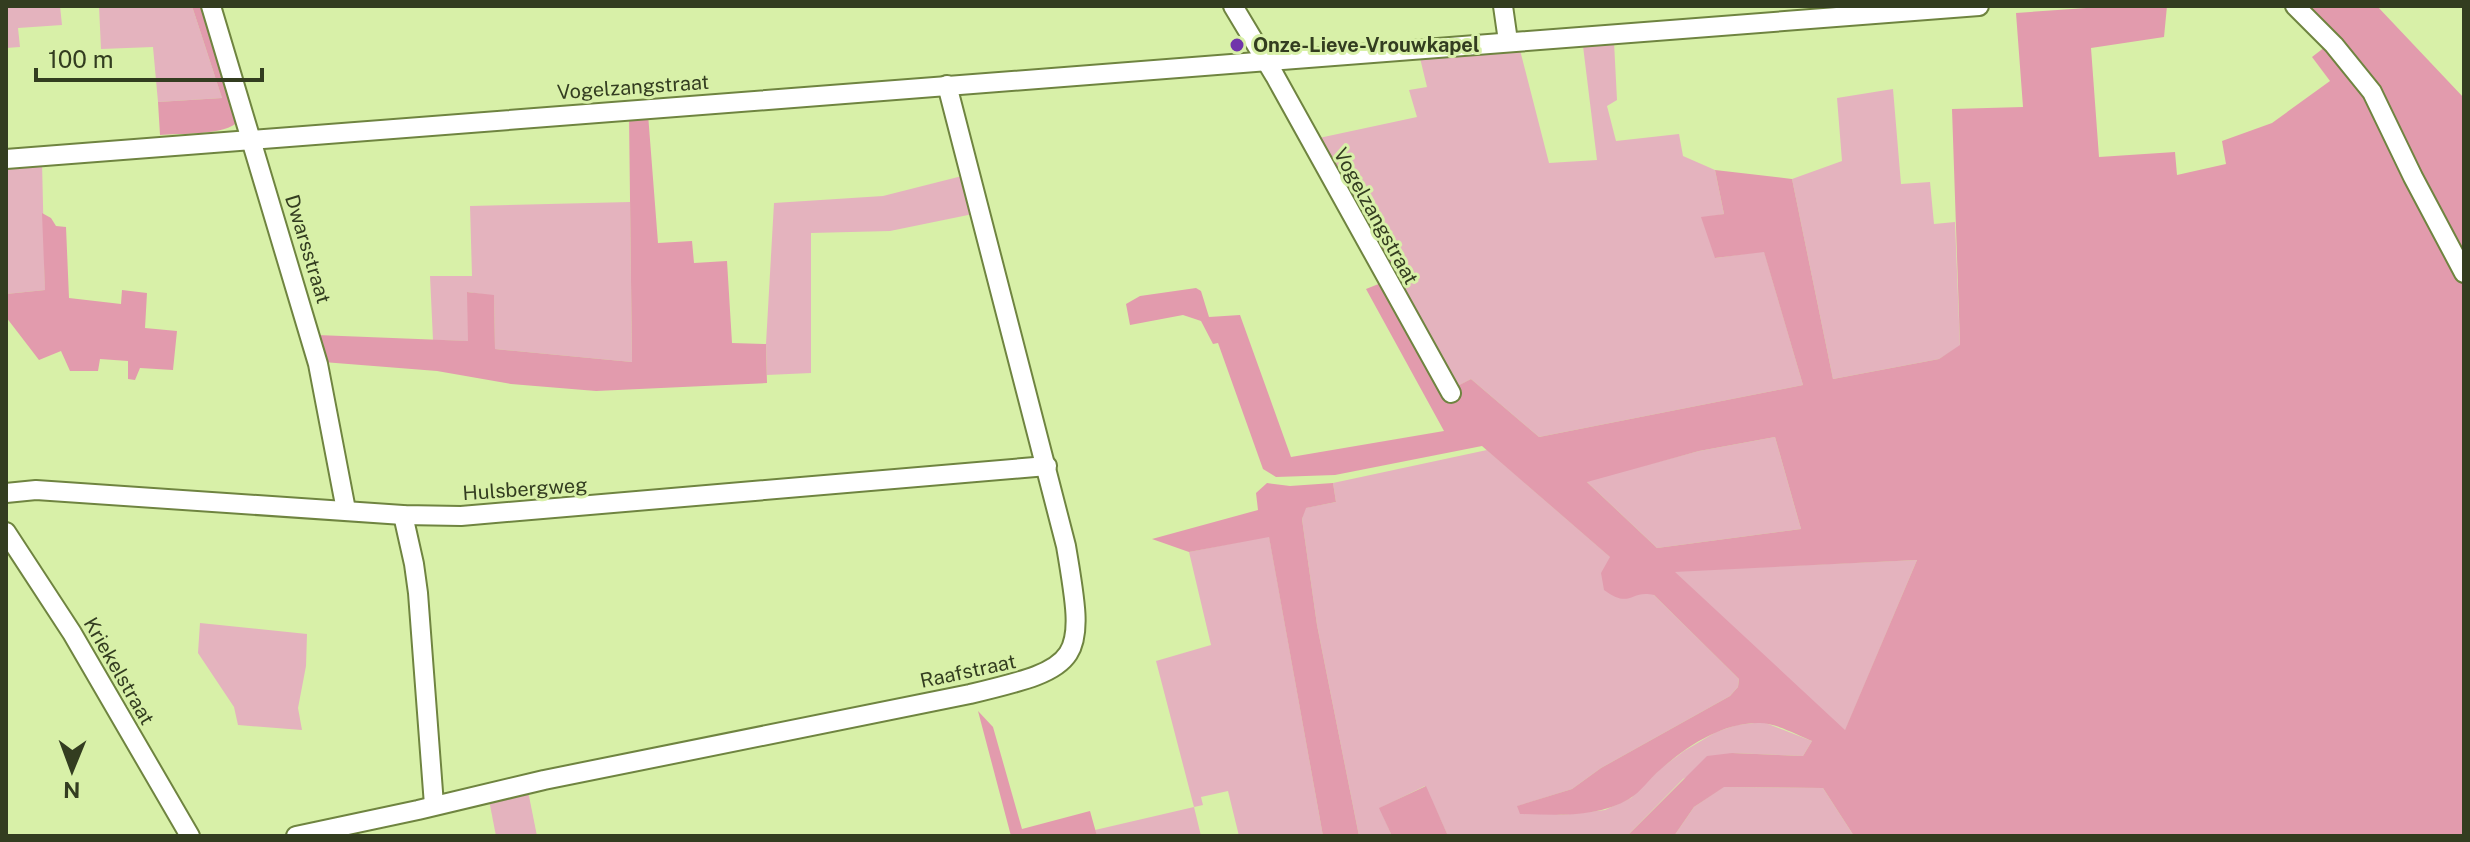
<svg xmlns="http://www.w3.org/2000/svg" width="2470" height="842" viewBox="0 0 2470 842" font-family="'Public Sans',sans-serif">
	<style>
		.green { fill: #e4b3be }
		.forest { fill: #e29bad; fill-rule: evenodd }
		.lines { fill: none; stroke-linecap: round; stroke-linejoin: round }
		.minor-casing { stroke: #6f8440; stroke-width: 22 }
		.minor { stroke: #fff; stroke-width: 18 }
		.poi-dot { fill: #7135ab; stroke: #d8f0a8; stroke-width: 3 }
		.labels { text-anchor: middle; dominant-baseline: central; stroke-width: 6; stroke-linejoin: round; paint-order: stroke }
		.poi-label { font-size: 20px; font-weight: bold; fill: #333d20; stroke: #d8f0a8; text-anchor: start }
		.street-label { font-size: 20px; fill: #333d20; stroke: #d8f0a8 }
	</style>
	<rect width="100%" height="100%" fill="#d8f0a8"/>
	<g class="green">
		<polygon points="6,6 60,6 62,25 18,28 20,47 6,48"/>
		<polygon points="99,6 192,6 222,98 158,102 153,47 101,49"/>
		<polygon points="1614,42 1617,100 1607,106 1616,141 1679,134 1683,156 1715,170 1724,214 1702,218 1716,258 1764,251 1803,385 1539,437 1471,379 1456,387 1319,138 1417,117 1409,90 1427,87 1420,58 1520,50 1549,163 1597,160 1583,46"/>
		<polygon points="1893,89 1901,184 1930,182 1934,224 1955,222 1960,346 1939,359 1833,379 1792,179 1842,161 1837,98"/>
		<polygon points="42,162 45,290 6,294 6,165"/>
		<polygon points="966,175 973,214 890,231 811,233 811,373 767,375 766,344 774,203 883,196"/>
		<polygon points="630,202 632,362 495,349 494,296 468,292 468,341 433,340 430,276 472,276 470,206"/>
		<polygon points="1775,437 1801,529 1657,548 1586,481 1699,451"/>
		<polygon points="1487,450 1654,595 1739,679 1738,687 1730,696 1601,768 1572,789 1518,806 1561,815 1605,810 1631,798 1660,769 1684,751 1716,732 1737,725 1763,722 1812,741 1803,756 1732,753 1683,779 1627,836 1448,836 1425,786 1380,808 1392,836 1359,836 1317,625 1302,519 1305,508 1336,502 1333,483"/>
		<polygon points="1269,536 1323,836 1239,836 1228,791 1201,797 1203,805 1194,807 1201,836 1097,836 1095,830 1194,807 1156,661 1211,645 1189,552"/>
		<polygon points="1917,560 1845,731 1673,571"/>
		<polygon points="200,623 307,634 306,666 298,708 302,730 238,725 234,707 198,653"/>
		<polygon points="1723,787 1823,788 1854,836 1674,836 1694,807"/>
		<polygon points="528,791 537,836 496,836 489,800"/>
	</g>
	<g class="forest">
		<path d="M192,6H207L239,121C225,136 180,133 160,135L158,102L222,98Z"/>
		<path d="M2115,6H2167L2164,37L2091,48L2099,157L2175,152L2177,175L2226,164L2222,141L2272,123L2330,81L2312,57L2334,40L2304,6H2377L2464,98V836H1854L1823,788L1724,787L1694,807L1674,836H1627L1707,756L1732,753L1803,756L1812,741C1798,735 1775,723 1760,723C1723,722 1687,746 1661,769C1650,778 1641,792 1629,799C1597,818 1556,815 1520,814L1517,806L1572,789L1601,768L1730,696L1738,687L1739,679L1654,595C1630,589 1631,610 1604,590L1601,573L1610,557L1482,446L1335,475L1276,477L1263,469L1218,343L1213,344L1201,321L1183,315L1130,325L1126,304L1140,296L1196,288L1201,291L1209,317L1240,315L1291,457L1444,431L1366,289L1381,283L1444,393L1471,379L1539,437L1803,385L1764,252L1715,258L1701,217L1724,214L1715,170L1792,179L1833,379L1939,359L1960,345L1952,109L2023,107L2016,13ZM1775,437L1801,529L1657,548L1587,482L1699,451ZM1917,560L1845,730L1675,572H1674Z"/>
		<polygon points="648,114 658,243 692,241 694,263 727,261 732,343 766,344 767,383 596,391 511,384 437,371 323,362 317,335 468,341 467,292 494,295 495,349 632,362 629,116"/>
		<polygon points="42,213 51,218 56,226 66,227 69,298 121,304 122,290 147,293 145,328 177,331 173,370 140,368 135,380 128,379 128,361 100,359 98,371 70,371 61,351 39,360 6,317 6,294 45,290"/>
		<polygon points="1267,483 1290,486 1333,483 1336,502 1306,508 1302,519 1317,625 1359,836 1323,836 1269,537 1189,552 1152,539 1258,510 1256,493"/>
		<polygon points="978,711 993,727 1022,829 1090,811 1097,836 1011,836"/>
		<polygon points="1426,786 1448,836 1392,836 1379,808"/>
	</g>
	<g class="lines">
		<g class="minor-casing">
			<g id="minor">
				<polyline points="211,6 318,364 346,510"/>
				<polyline points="1233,6 1275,76 1451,393"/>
				<polyline points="1503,6 1508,41"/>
				<polyline points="2295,6 2334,45 2372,92 2413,177 2464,273"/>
				<polyline points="6,159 1979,6"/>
				<polyline points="6,493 36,490 403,515 461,516 1047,466"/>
				<polyline points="403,515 414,564 418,593 434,805"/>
				<polyline points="6,532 72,633 190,836"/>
				<path d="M296,836L418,810L544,780L970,694C1084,667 1086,662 1066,546L947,85"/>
			</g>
		</g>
		<use href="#minor" class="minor"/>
	</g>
	<circle class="poi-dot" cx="1237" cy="45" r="8"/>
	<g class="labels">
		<g class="poi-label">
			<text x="1253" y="45">Onze-Lieve-Vrouwkapel</text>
		</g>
		<g class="street-label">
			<text transform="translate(633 87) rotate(-4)">Vogelzangstraat</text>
			<text transform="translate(1376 216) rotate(61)">Vogelzangstraat</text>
			<text transform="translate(308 249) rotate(73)">Dwarsstraat</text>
			<text transform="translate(525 489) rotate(-4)">Hulsbergweg</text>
			<text transform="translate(119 671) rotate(60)">Kriekelstraat</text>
			<text transform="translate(968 671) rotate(-12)">Raafstraat</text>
		</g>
	</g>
	<rect width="2470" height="842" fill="none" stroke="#333d20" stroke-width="16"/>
	<g transform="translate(72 770) rotate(181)" stroke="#d8f0a8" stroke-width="6" paint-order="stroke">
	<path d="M0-6L14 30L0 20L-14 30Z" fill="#333d20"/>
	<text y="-12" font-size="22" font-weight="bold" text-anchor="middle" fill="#333d20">N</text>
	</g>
	<path d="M36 68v12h226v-12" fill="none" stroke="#333d20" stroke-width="4"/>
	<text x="48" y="68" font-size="24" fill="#333d20" stroke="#d8f0a8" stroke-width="6" paint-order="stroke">100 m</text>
</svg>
